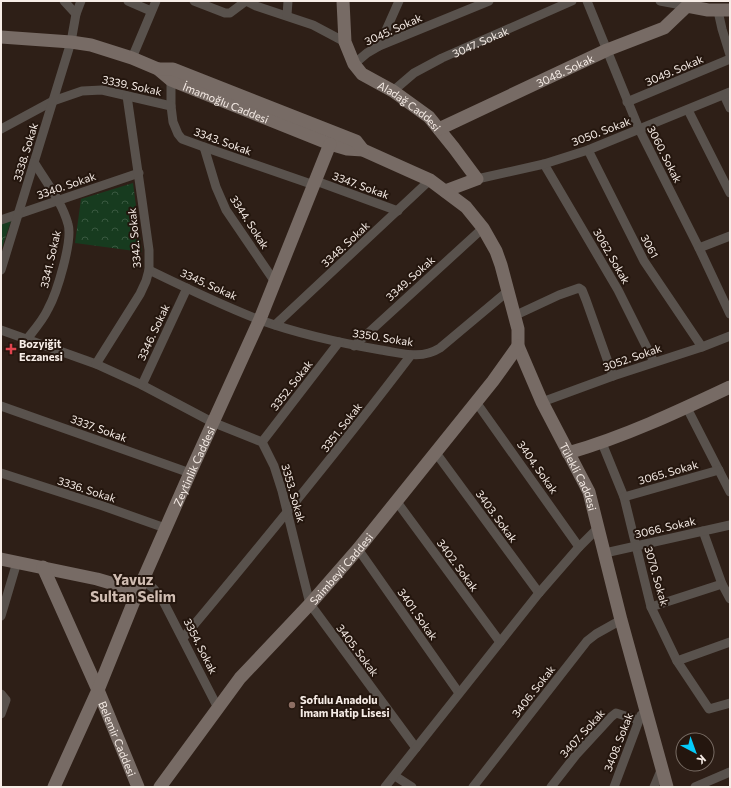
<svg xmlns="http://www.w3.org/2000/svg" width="731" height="788" viewBox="0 0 731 788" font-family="Commissioner,sans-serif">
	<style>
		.park { fill: url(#park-crowns) }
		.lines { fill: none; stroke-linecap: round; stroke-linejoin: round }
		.street { stroke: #59524d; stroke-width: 9 }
		.secondary { stroke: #776b65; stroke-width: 13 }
		.health-dot { fill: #e0444e; stroke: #24160e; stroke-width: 1.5 }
		.education-dot { fill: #8d6e63; stroke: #24160e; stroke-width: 1.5 }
		.labels { text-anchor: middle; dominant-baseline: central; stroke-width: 4; stroke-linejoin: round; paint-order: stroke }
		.street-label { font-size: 11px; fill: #f6ece6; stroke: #24160e }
		.poi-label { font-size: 11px; font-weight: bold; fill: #f6ece6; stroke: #24160e; text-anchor: start }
		.district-label { font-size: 15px; font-weight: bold; fill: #d1beb3; stroke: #24160e }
	</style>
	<defs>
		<pattern id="park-crowns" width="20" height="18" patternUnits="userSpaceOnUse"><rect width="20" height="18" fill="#173b1f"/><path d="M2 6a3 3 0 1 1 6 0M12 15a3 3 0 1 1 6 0" fill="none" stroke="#395840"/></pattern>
	</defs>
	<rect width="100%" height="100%" fill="#2e1f17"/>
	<g class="park">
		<polygon points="133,183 142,252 75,243 81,199"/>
		<polygon points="13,215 1,251 1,221"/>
	</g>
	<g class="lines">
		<g class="street">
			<polyline points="64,1 76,14"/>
			<polyline points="128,1 151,11"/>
			<polyline points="194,1 225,13 230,13 246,1 256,6 313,25 345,42"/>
			<polyline points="587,1 639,129 699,248 730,314"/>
			<polyline points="660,1 687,6"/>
			<polyline points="718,11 722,29 730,55"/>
			<polyline points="287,15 288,1"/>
			<polyline points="379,46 399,1"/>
			<polyline points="132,58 156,1"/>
			<polyline points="354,64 367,53 379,46 489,1"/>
			<polyline points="171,80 171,106 173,122 178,134 182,139 204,147 314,185"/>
			<path id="s1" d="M393,91L414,73L442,58L572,1"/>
			<polyline points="724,95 730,108"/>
			<polyline points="627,102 730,59"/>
			<polyline points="688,110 730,193"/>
			<polyline points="1,129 53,101 82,91 102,90 171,106"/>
			<polyline points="204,147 216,187 226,210 275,282"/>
			<polyline points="588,150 644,261 702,347"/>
			<polyline points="544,164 618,290 654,362"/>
			<polyline points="477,179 544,164 588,150 730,92"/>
			<polyline points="316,181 398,211"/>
			<polyline points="1,220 139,173"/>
			<polyline points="699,248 730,236"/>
			<polyline points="1,270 71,42 76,14 81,1"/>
			<path d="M149,270C186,288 223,306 260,320C299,334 340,343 381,350C401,353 421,360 440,348L508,291"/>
			<polyline points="514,316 559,295 579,288 582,290 586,300 613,376"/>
			<polyline points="275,325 430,180"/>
			<polyline points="1,330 96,364 142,385 212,422 262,442 274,466 282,491 310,604 416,748"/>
			<path d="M27,339C35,329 43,320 48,309C57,293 73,240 68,224C62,202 46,182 34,162"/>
			<polyline points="354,346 483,228"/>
			<polyline points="96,364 140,294 146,281 149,270 149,250 142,200 127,96"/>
			<polyline points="142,385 187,288"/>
			<polyline points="476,402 579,547"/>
			<polyline points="542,402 613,376 702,347 730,336"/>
			<polyline points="1,406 190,473"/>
			<polyline points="687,408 730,492"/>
			<polyline points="262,442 339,342"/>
			<polyline points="602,443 624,497 651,607 677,661 709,709 730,703"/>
			<polyline points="436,453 539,593"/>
			<polyline points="1,473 103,506 165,528"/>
			<polyline points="624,497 719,470"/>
			<polyline points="397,502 500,642"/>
			<polyline points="703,531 722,584 730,599"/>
			<polyline points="358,549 459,693"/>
			<polyline points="605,553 730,525"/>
			<polyline points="143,580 154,589 162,599 218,708"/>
			<polyline points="651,607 722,584"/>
			<polyline points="1,616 17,562"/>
			<path d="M183,638C261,545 338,451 411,355"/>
			<polyline points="677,661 730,642"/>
			<polyline points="1,694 6,700 1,714"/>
			<polyline points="395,776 412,787"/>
			<polyline points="385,787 539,593 579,547 598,528"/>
			<polyline points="473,787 587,641 596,634 621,620"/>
			<polyline points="551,787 576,755 611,717 616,713 638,720"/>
			<polyline points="614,787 641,715"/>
			<polyline points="654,787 662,768"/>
			<polyline points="695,787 730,772"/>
		</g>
		<g class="secondary">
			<path id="s2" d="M343,1L345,42L354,64L362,74L393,91L429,117L454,148L477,179L445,191"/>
			<path id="s3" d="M1,37L71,42L91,45L132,58L158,69L171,80L330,144L347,149L363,150L412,172L430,180L466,207L483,228L496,251L501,265L518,329V346L542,402L589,492L621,620L667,787"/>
			<polyline points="158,69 173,69 356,141 363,150"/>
			<path id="s4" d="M439,129L607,50L664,28L687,6L708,10H730"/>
			<path d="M568,453C624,437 677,412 730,387"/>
			<polyline points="1,559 97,579 138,591"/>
			<path id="s5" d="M43,567L98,690L138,787"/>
			<path id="s6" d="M54,787L98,690L138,591L190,473L260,319L330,144"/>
			<path id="s7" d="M160,787L240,678L310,604L358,549L493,381L518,346"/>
		</g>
	</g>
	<path class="health-dot" d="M9 343h4v4h4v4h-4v4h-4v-4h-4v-4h4z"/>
	<circle class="education-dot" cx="292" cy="705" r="4"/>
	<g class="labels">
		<g class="street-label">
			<text transform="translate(393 29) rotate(-24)">3045. Sokak</text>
			<text stroke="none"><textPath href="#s1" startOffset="101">3047. Sokak</textPath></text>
			<text stroke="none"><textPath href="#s4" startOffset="139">3048. Sokak</textPath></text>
			<text transform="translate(674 70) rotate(-23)">3049. Sokak</text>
			<text transform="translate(132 85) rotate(12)">3339. Sokak</text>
			<text stroke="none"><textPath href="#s3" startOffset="238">İmamoğlu Caddesi</textPath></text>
			<text stroke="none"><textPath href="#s2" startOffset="135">Aladağ Caddesi</textPath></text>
			<text transform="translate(601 131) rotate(-21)">3050. Sokak</text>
			<text transform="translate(223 141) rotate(20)">3343. Sokak</text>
			<text transform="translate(25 152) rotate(-73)">3338. Sokak</text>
			<text transform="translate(665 154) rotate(63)">3060. Sokak</text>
			<text transform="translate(66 185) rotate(-19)">3340. Sokak</text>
			<text transform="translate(361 185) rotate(20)">3347. Sokak</text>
			<text transform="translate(250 222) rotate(57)">3344. Sokak</text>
			<text transform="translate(134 238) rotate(-95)">3342. Sokak</text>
			<text transform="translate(345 244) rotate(-43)">3348. Sokak</text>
			<text transform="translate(650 246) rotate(62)">3061</text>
			<text transform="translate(612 256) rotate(60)">3062. Sokak</text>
			<text transform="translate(50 259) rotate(-77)">3341. Sokak</text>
			<text transform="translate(410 278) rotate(-42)">3349. Sokak</text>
			<text transform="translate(209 284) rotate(24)">3345. Sokak</text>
			<text transform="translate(153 332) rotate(-65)">3346. Sokak</text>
			<text transform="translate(383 337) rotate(9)">3350. Sokak</text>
			<text transform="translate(632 357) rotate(-19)">3052. Sokak</text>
			<text transform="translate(291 385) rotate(-52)">3352. Sokak</text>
			<text transform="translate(341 427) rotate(-52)">3351. Sokak</text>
			<text transform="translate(99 428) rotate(20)">3337. Sokak</text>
			<text stroke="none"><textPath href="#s6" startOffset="350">Zeytinlik Caddesi</textPath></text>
			<text transform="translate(538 467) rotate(55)">3404. Sokak</text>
			<text transform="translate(668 472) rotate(-16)">3065. Sokak</text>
			<text stroke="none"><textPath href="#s3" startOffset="798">Tülekli Caddesi</textPath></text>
			<text transform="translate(87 489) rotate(18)">3336. Sokak</text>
			<text transform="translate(294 493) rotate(74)">3353. Sokak</text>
			<text transform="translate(497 516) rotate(54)">3403. Sokak</text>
			<text transform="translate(665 527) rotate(-13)">3066. Sokak</text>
			<text transform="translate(458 565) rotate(54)">3402. Sokak</text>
			<text stroke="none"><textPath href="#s7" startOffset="284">Saimbeyli Caddesi</textPath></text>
			<text transform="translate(657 576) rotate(74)">3070. Sokak</text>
			<text transform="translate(418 614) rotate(55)">3401. Sokak</text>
			<text transform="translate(201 646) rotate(63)">3354. Sokak</text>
			<text transform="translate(358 650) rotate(53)">3405. Sokak</text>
			<text transform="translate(533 691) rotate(-52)">3406. Sokak</text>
			<text transform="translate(582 733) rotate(-48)">3407. Sokak</text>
			<text stroke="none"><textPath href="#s5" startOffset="187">Belemir Caddesi</textPath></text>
			<text transform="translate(618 742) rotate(-69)">3408. Sokak</text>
		</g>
		<g class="poi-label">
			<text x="19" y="343">Bozyiğit<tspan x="19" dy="13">Eczanesi</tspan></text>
			<text x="300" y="699">Sofulu Anadolu<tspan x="300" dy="13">İmam Hatip Lisesi</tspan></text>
		</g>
		<g class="district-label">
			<text x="133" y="579">Yavuz<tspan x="133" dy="17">Sultan Selim</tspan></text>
		</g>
	</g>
	<rect width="731" height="788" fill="none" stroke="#f6ece6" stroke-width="4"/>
	<g transform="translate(695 752) rotate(139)"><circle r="19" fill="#24160e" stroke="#786c64"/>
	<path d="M0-3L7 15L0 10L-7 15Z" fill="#05cbf9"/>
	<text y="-6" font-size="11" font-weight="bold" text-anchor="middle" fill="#f6ece6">K</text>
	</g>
</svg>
